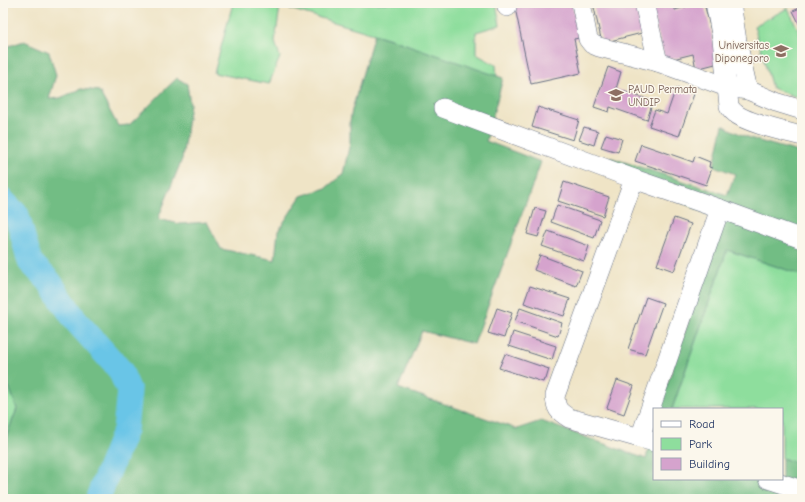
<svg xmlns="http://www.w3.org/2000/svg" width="805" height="502" viewBox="0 0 805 502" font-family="'Comic Neue',sans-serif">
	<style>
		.green { fill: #8ede9d; stroke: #54867e }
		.forest { fill: #72bd84; stroke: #467671 }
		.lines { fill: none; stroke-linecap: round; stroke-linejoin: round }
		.river { stroke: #69c5e7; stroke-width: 25 }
		.building { fill: #d5a3cd }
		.minor-casing { stroke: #656e82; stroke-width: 20 }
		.minor { stroke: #fff; stroke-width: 19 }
		.labels { text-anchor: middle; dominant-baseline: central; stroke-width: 3; stroke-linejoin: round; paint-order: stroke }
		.education-label { font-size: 11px; fill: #785e54; stroke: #fbf7ec; text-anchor: end }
	</style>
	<rect width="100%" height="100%" fill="#fbf7ec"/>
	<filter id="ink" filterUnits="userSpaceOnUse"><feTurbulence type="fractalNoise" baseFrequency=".025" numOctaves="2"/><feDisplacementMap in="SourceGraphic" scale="8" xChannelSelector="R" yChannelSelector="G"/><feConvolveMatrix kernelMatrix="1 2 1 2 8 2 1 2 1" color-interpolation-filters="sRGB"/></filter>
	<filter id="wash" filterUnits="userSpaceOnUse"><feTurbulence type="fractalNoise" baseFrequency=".012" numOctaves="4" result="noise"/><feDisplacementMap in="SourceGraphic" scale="16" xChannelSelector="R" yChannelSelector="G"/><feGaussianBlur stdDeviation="0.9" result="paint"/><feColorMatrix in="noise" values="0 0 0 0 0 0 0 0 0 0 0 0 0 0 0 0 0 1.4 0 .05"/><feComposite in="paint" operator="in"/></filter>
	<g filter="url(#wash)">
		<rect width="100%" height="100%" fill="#efe4c6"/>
		<g class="green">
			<polygon points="233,3 496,3 500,25 476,32 476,54 496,65 497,79 394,40 280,6 275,42 280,57 269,84 214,73"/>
			<polygon points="788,8 802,38 802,99 772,88 754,26"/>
			<polygon points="727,250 802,275 802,465 782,458 782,409 672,409"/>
			<polygon points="3,374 5,375 17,409 6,437 3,440"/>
		</g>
		<g class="forest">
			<path d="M374,34L394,40L503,78L486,141L541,162L474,344L422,331L398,388L517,429L541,421L646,459L654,425V479H782V458L802,465V499H3V440L6,437L17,409L5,375L3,374V48L24,41L49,52L56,75L49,99L60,98L81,89L99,91L118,126L129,125C146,110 161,93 177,78L187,84L190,104L182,159L158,219L180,224L207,222L221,249L275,260L278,231L301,196L326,188L343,174L350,143V121L352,110Z"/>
			<path d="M723,125C746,140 776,145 802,153V275L727,250L672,409H659L722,221L608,167L609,157L727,195L735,174L714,166Z"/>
		</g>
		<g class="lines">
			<polyline class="river" points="3,201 17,215 30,262 49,281 76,321 120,370 129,391 125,430 99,495 99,499"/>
		</g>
		<g id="blocks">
			<g class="building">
				<polygon points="514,3 572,3 579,38 574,39 581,73 531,84"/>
				<polygon points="593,3 635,3 642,33 602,43"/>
				<polygon points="650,3 673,3 675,10 692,5 692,3 704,3 719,63 696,69 693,54 665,61"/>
				<polygon points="802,7 802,29 793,11"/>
				<polygon points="608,67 621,72 616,89 653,101 647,120 610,107 609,112 594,107"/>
				<polygon points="676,88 694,94 679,136 649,126 655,110 667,114"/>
				<polygon points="538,107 579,120 573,140 532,127"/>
				<polygon points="584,127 598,131 594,145 579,140"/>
				<polygon points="606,134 622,139 618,152 601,147"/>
				<polygon points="641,144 693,162 695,156 710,162 709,167 712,168 706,185 635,161"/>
				<polygon points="564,182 609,197 603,216 558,201"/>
				<polygon points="557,205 600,220 594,238 551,222"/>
				<polygon points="535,208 546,211 538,237 527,234"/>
				<polygon points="674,218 691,224 674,271 657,265"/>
				<polygon points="548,231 589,246 584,261 542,246"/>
				<polygon points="540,255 582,271 576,286 534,270"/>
				<polygon points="530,286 570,299 564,316 524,303"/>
				<polygon points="646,297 663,303 645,354 628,349"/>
				<polygon points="497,308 512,313 504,338 488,333"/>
				<polygon points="520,308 562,323 558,336 515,321"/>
				<polygon points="513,332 556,346 552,360 509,346"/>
				<polygon points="505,354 549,369 546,379 544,379 543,382 499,368"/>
				<polygon points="617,380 634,386 624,414 607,408"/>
			</g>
		</g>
	</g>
	<g filter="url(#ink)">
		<use href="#blocks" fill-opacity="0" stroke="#656e82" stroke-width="1"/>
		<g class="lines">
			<g class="minor-casing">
				<g id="minor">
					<polyline points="506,3 507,7"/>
					<polyline points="581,3 588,39 592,44 599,47 658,62"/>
					<polyline points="644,3 658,62 727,87 748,90"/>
					<path d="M715,3L722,39L729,106C731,109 732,111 735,113C746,123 787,132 802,136"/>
					<polyline points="731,3 737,41 748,90 776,102 802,110"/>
					<polyline points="443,108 634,179"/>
					<path d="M640,438L569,418C558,411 556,409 555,396L634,179L720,209"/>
					<polyline points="654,442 640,438 720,209 802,239"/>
					<polyline points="768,479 802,490"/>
				</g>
			</g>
			<use href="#minor" class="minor"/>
		</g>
	</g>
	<defs>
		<g id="university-bare" transform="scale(1.2)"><path d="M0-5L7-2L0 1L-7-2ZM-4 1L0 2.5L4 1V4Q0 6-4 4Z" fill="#8d6e63" stroke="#fbf7ec" stroke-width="2.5" paint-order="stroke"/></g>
		<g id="school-bare" transform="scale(1.2)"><path d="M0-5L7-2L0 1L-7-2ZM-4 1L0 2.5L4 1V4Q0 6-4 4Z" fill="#8d6e63" stroke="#fbf7ec" stroke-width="2.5" paint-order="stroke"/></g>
	</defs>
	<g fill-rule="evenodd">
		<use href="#university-bare" x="781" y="51"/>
		<use href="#school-bare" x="616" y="95"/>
	</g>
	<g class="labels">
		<g class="education-label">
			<text x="769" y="45">Universitas<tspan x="769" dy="13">Diponegoro</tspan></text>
			<text x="628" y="89" text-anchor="start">PAUD Permata<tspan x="628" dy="13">UNDIP</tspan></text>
		</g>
	</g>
	<rect width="805" height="502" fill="none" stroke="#fbf7ec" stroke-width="16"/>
	<rect x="653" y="408" width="130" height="72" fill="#fbf7ec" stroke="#a1a7b3"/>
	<rect x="661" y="421" width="20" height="6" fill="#ffffff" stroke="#a1a7b3"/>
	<text x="689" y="428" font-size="12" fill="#1b2f5e">Road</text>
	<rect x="661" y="438" width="20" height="12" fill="#8ede9d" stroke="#a1a7b3"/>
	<text x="689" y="448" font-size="12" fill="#1b2f5e">Park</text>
	<rect x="661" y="458" width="20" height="12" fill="#d5a3cd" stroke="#a1a7b3"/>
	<text x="689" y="468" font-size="12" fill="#1b2f5e">Building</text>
</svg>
